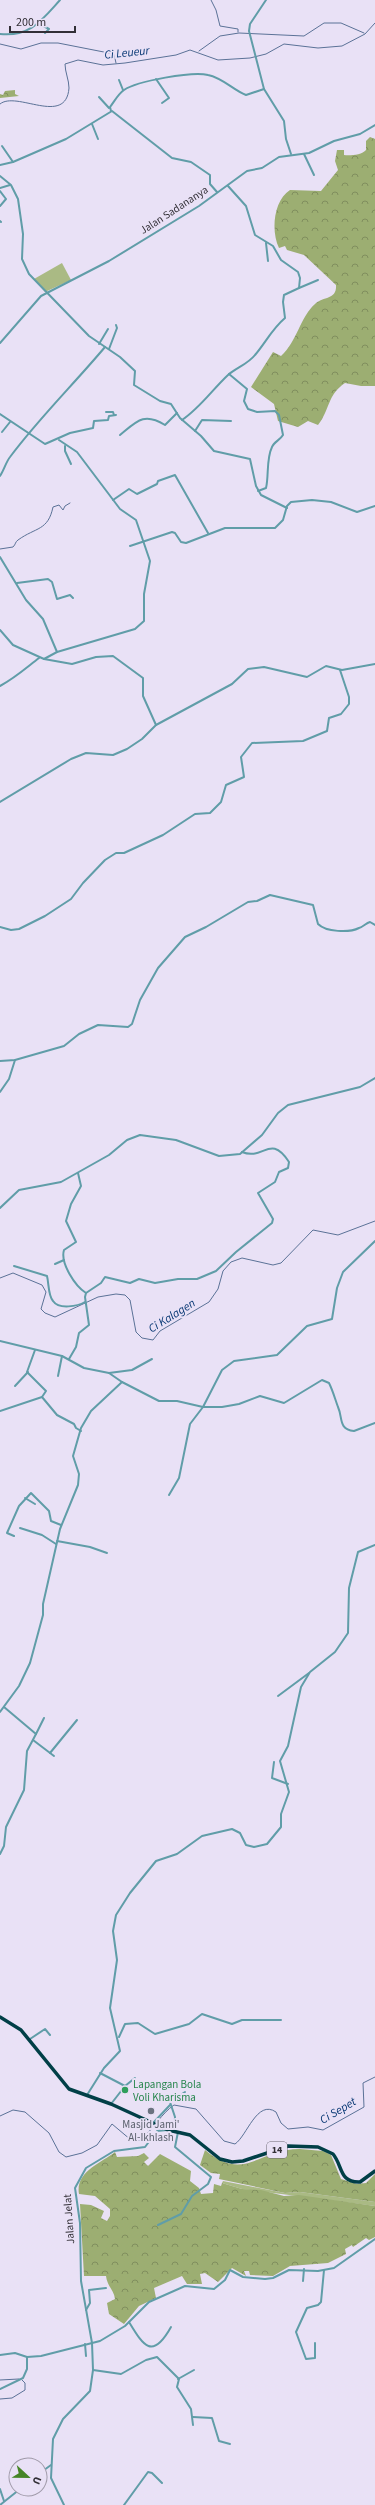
<svg xmlns="http://www.w3.org/2000/svg" width="375" height="2505" viewBox="0 0 375 2505" font-family="'Source Sans 3',sans-serif">
	<style>
		.grass { fill: #aaba84 }
		.forest { fill: url(#forest-crowns) }
		.lines { fill: none; stroke-linecap: round; stroke-linejoin: round }
		.stream { stroke: #5b7297; stroke-width: 1 }
		.minor { stroke: #609da8; stroke-width: 2 }
		.highway { stroke: #013f47; stroke-width: 3.5 }
		.leisure-dot { fill: #2e9e5b; stroke: #e9e1f6; stroke-width: 1.5 }
		.worship-dot { fill: #6b7280; stroke: #e9e1f6; stroke-width: 1.5 }
		.labels { text-anchor: middle; dominant-baseline: central; stroke-width: 4; stroke-linejoin: round; paint-order: stroke }
		.shield { fill: #e9e1f6; stroke: #696470; stroke-width: 1 }
		.shield-label { font-size: 10px; font-weight: bold; fill: #322f36 }
		.street-label { font-size: 11px; fill: #322f36; stroke: #e9e1f6 }
		.leisure-label { font-size: 11px; fill: #27864d; stroke: #e9e1f6; text-anchor: start }
		.worship-label { font-size: 11px; fill: #5b616d; stroke: #e9e1f6 }
		.water-label { font-size: 12px; font-style: italic; fill: #083874; stroke: #e9e1f6 }
	</style>
	<defs>
		<pattern id="forest-crowns" width="20" height="18" patternUnits="userSpaceOnUse"><rect width="20" height="18" fill="#9cae72"/><path d="M2 6a3 3 0 1 1 6 0M12 15a3 3 0 1 1 6 0" fill="none" stroke="#808e5e"/></pattern>
	</defs>
	<rect width="100%" height="100%" fill="#e9e1f6"/>
	<g class="grass">
		<polygon points="62,263 71,280 45,292 34,279"/>
		<polygon points="223,2181 285,2193 300,2192 375,2202 375,2206 242,2189 222,2183"/>
	</g>
	<g class="forest">
		<polygon points="15,90 15,94 19,96 0,98 0,94 3,95 5,91"/>
		<path d="M370,137L375,139V386H361L345,383C327,395 330,410 318,425L308,421L298,427L278,421L274,404L251,387L273,352L281,356C297,342 300,317 315,304C324,296 337,300 336,285L304,255L287,250L285,246L279,248C271,232 273,201 290,190L321,191L338,170L335,161L337,150H344V155C349,156 362,155 366,150V141Z"/>
		<path d="M300,2149L323,2151L331,2155L341,2179L357,2184L366,2183L375,2174V2202L300,2192L285,2193L219,2179L220,2174L211,2173L200,2165L205,2150C245,2183 258,2149 300,2149Z"/>
		<path d="M115,2152L117,2157L138,2156L144,2153L149,2158L144,2162L148,2166L160,2154L191,2171L190,2181L199,2188L201,2194L213,2193L214,2184L221,2186L222,2183L242,2189L261,2190L284,2196L299,2195L375,2206V2237L369,2240L366,2238L353,2247L352,2245L345,2249L346,2254L328,2263L290,2266L273,2276L250,2275L249,2271H244L246,2276L232,2268L218,2282L205,2273L200,2274L202,2284H187L182,2276L154,2288L156,2298L139,2306L124,2324L109,2314L107,2303L115,2299C114,2290 107,2286 106,2276H84L80,2204L91,2205L104,2211L101,2218L107,2221L110,2216V2209L95,2196L79,2194C75,2172 101,2163 115,2152Z"/>
	</g>
	<g class="lines">
		<g class="stream">
			<polyline points="211,0 216,10 220,26 238,29 238,32"/>
			<polyline points="0,44 21,49 41,43 58,43 114,54 116,63"/>
			<polyline points="199,51 220,36 239,33 304,36 324,23 341,23 364,33"/>
			<path d="M0,104C16,90 66,127 69,88C69,80 65,72 65,64L78,60L103,65L125,63L176,55L190,50L218,60L250,58L266,54L284,44L318,48L342,46L365,34L375,23"/>
			<path d="M0,549L13,547C16,544 15,542 18,540C36,527 48,531 53,507L59,505L63,510L65,506L70,503"/>
			<polyline points="0,1278 13,1273 42,1285 46,1292 41,1309 45,1313 55,1317 98,1297 116,1294 125,1295 130,1300 136,1332 142,1338 153,1340 160,1331 209,1302 218,1289 223,1271 231,1262 242,1258 273,1265 281,1263 313,1230 338,1235 375,1221"/>
			<path d="M0,2116L13,2110L25,2112L49,2133L59,2152L66,2157L82,2153L97,2145L112,2124L131,2140H141C153,2129 162,2113 174,2105L196,2109L224,2141L235,2144C247,2136 257,2099 276,2112L281,2123L288,2129L308,2127L323,2130L364,2107L363,2083L375,2077"/>
			<polyline points="0,2380 19,2379"/>
			<polyline points="0,2399 12,2398 25,2390 25,2383 22,2380"/>
		</g>
		<g class="minor">
			<polyline points="266,0 250,24 249,31 264,89 284,121 286,139 291,154"/>
			<polyline points="38,23 49,29 45,33"/>
			<path d="M0,34C30,37 41,21 60,0"/>
			<polyline points="156,79 169,98 162,103"/>
			<polyline points="119,80 123,90"/>
			<polyline points="99,97 109,108"/>
			<path d="M111,111L110,107C114,102 118,94 124,90C137,81 193,71 208,75C223,78 233,90 246,95L264,89"/>
			<polyline points="92,124 98,139"/>
			<polyline points="2,146 13,162"/>
			<polyline points="304,154 314,175"/>
			<polyline points="0,165 13,162 66,139 112,111 172,158 191,162 210,175 210,184 217,192"/>
			<polyline points="0,176 11,185 18,199 23,234 22,259 29,274 89,336 120,357 135,371 134,385 160,401 171,404 180,418 201,436 214,451 250,459 256,486 261,495 287,508"/>
			<polyline points="0,188 10,185"/>
			<polyline points="0,191 6,199 0,206"/>
			<polyline points="0,221 1,222"/>
			<polyline points="266,243 268,261"/>
			<polyline points="299,288 318,280"/>
			<polyline points="0,343 41,296 109,261 199,206 247,171 262,168 279,157 309,153 334,141 360,134 375,125"/>
			<polyline points="99,344 108,329"/>
			<polyline points="109,349 117,328 116,325"/>
			<path d="M229,374L247,389L244,401L248,409L257,412L275,411L279,415L283,435C280,440 274,442 272,447C266,459 269,476 266,488L258,491"/>
			<polyline points="106,412 113,412 114,415"/>
			<polyline points="0,414 45,444 70,433 93,428 94,421 108,420 109,416 116,415"/>
			<path d="M182,420C200,408 212,390 228,375C236,368 248,364 255,355C266,342 272,329 285,318L283,302L284,295L299,288L300,278L298,272L281,260L273,246L255,235L246,206L228,186"/>
			<polyline points="195,431 202,420 231,421"/>
			<polyline points="2,432 10,422"/>
			<path d="M120,435C137,421 144,412 165,425L177,413"/>
			<polyline points="65,446 65,451 71,464"/>
			<path d="M0,476C4,470 6,462 10,457C39,418 74,384 105,347"/>
			<polyline points="113,500 129,489 137,494 157,484 158,481 175,475 208,533"/>
			<polyline points="130,546 172,532 175,533 181,542 186,543 225,528 275,528 283,520 287,506 291,502 312,500 331,502 357,512 375,506"/>
			<polyline points="0,557 26,600 43,619 57,652"/>
			<polyline points="17,583 48,579 52,582 57,599 70,595 73,598"/>
			<polyline points="0,630 13,645 44,659 57,652 135,629 144,621 144,594 150,561 136,520 120,509 77,452 59,440"/>
			<polyline points="44,659 72,664 96,657 113,656 143,678 143,696 156,725"/>
			<path d="M0,686C15,678 26,668 39,658"/>
			<polyline points="0,802 71,759 86,753 113,755 127,749 142,739 156,725 232,684 248,669 264,667 307,677 326,666 342,670 375,664"/>
			<polyline points="0,927 11,930 19,929 45,916 71,899 83,883 105,860 116,853 124,853 163,835 195,814 210,813 221,802 226,785 244,777 241,757 252,743 303,741 327,731 329,718 341,714 349,704 349,697 340,670"/>
			<path d="M0,1061L15,1060L64,1046L79,1034L98,1025L128,1027L132,1024L140,1000L158,968L185,937L206,927L248,902L257,901L270,895L313,905L318,924C326,932 349,933 359,928C363,927 366,923 370,922L375,925"/>
			<polyline points="0,1092 9,1079 15,1060"/>
			<polyline points="0,1208 19,1190 61,1182 109,1155 127,1140 140,1135 176,1140 219,1156 240,1154 262,1135 278,1113 288,1105 360,1087 375,1078"/>
			<polyline points="55,1264 64,1260"/>
			<path d="M14,1266L47,1276C49,1284 48,1295 53,1301C59,1310 78,1306 85,1302"/>
			<path d="M86,1293L101,1283L105,1277L130,1283L139,1279L155,1283L178,1279H197L216,1271L236,1252L272,1223L273,1219L258,1193L275,1182L279,1172L288,1168L289,1162C270,1133 264,1161 242,1152"/>
			<path d="M0,1341L62,1356L84,1368L109,1373L122,1382L159,1401H177L203,1407H222L239,1404L260,1396L284,1403L322,1380L329,1383C333,1391 335,1399 338,1407C343,1418 338,1429 354,1431L375,1423"/>
			<polyline points="35,1350 27,1372 46,1391 42,1397 57,1415 74,1424 76,1428 81,1431"/>
			<path d="M69,1359L76,1347L79,1333L89,1325L85,1297L86,1293C75,1286 60,1263 64,1250L76,1242L66,1221L71,1204L81,1186L78,1173"/>
			<polyline points="109,1373 132,1370 152,1359"/>
			<polyline points="58,1376 62,1356"/>
			<polyline points="15,1386 28,1372"/>
			<polyline points="0,1411 42,1397"/>
			<polyline points="169,1495 179,1478 190,1424 203,1407 222,1370 234,1361 277,1355 307,1326 332,1319 337,1288 343,1272 375,1241"/>
			<polyline points="25,1498 35,1504"/>
			<polyline points="20,1528 42,1535 56,1544"/>
			<polyline points="14,1536 7,1533 19,1506 31,1493 49,1511 51,1521 61,1525"/>
			<polyline points="57,1541 90,1547 107,1553"/>
			<polyline points="278,1696 309,1673"/>
			<polyline points="4,1707 36,1734 44,1718"/>
			<polyline points="0,1712 19,1686 30,1663 43,1615 43,1604 60,1529 78,1485 79,1474 73,1456 81,1428 91,1411 122,1382"/>
			<polyline points="33,1740 54,1756"/>
			<polyline points="50,1753 77,1720"/>
			<polyline points="274,1762 272,1778 288,1784"/>
			<polyline points="0,1854 4,1846 6,1827 24,1790 27,1751 36,1734"/>
			<polyline points="119,2037 125,2024 138,2023 155,2034 189,2024 202,2014 232,2024 242,2020 281,2020"/>
			<polyline points="30,2039 45,2029 50,2035"/>
			<polyline points="100,2073 125,2086"/>
			<polyline points="87,2095 104,2068 120,2051 110,2008 117,1960 113,1931 116,1915 130,1893 156,1861 177,1854 202,1836 232,1829 240,1833 246,1845 254,1847 267,1844 281,1827 281,1814 289,1792 280,1761 288,1746 301,1687 310,1672 335,1652 348,1633 349,1588 358,1552 375,1545"/>
			<polyline points="111,2104 125,2086 135,2078"/>
			<polyline points="154,2122 170,2105"/>
			<polyline points="174,2131 175,2117 170,2102 185,2092"/>
			<polyline points="158,2225 181,2214 192,2196 208,2184 211,2177 175,2147 178,2132"/>
			<polyline points="303,2281 304,2269"/>
			<polyline points="86,2310 90,2303 89,2290 106,2288"/>
			<path d="M129,2322C143,2345 152,2361 171,2327"/>
			<polyline points="315,2343 315,2358 306,2359 296,2332 307,2308 318,2305 321,2302 324,2270"/>
			<polyline points="85,2344 86,2356"/>
			<polyline points="0,2355 15,2353 27,2357 41,2356 100,2341 125,2326 149,2302 185,2286 214,2289 225,2280 230,2270 243,2277 265,2279 273,2278 289,2270 318,2271 334,2268 375,2239"/>
			<polyline points="93,2370 121,2374 146,2360 157,2357 179,2379 177,2387 191,2409 193,2425"/>
			<polyline points="178,2379 194,2370"/>
			<polyline points="0,2389 23,2378 27,2369 27,2357"/>
			<polyline points="193,2417 212,2418 219,2441 230,2444"/>
			<polyline points="40,2473 51,2465"/>
			<polyline points="0,2489 4,2501"/>
			<polyline points="0,2505 20,2489"/>
			<polyline points="64,2505 51,2478 53,2439 63,2419 90,2391 93,2370 92,2343 81,2281 80,2223 75,2188 86,2168 114,2151 145,2147 157,2131 167,2130"/>
			<polyline points="124,2505 148,2472 152,2473 162,2483"/>
		</g>
		<path class="highway" d="M0,2017L21,2030L69,2089L111,2104L168,2130L190,2135L220,2159L232,2162L243,2161L288,2146L318,2147L333,2154C343,2166 339,2183 360,2182L375,2171"/>
	</g>
	<circle class="leisure-dot" cx="125" cy="2090" r="4"/>
	<circle class="worship-dot" cx="151" cy="2111" r="4"/>
	<g class="labels">
		<rect class="shield" x="267" y="2142" width="20" height="16" rx="3"/>
		<g class="shield-label">
			<text x="277" y="2150">14</text>
		</g>
		<g class="street-label">
			<text transform="translate(174 210) rotate(-33)">Jalan Sadananya</text>
			<text transform="translate(69 2219) rotate(-94)">Jalan Jelat</text>
		</g>
		<g class="leisure-label">
			<text x="133" y="2084">Lapangan Bola<tspan x="133" dy="13">Voli Kharisma</tspan></text>
		</g>
		<g class="worship-label">
			<text x="151" y="2124">Masjid Jami'<tspan x="151" dy="13">Al-Ikhlash</tspan></text>
		</g>
		<g class="water-label">
			<text transform="translate(127 53) rotate(-6)">Ci Leueur</text>
			<text transform="translate(172 1316) rotate(-32)">Ci Kalagen</text>
			<text transform="translate(338 2111) rotate(-31)">Ci Sepet</text>
		</g>
	</g>
	<g transform="translate(28 2477) rotate(112)"><circle r="19" fill="#e9e1f6" stroke="#a09aa9"/>
	<path d="M0-3L7 15L0 10L-7 15Z" fill="#458526"/>
	<text y="-6" font-size="11" font-weight="bold" text-anchor="middle" fill="#322f36">U</text>
	</g>
	<path d="M10 26v6h65v-6" fill="none" stroke="#322f36" stroke-width="2"/>
	<text x="16" y="26" font-size="12" fill="#322f36" stroke="#e9e1f6" stroke-width="3" paint-order="stroke">200 m</text>
</svg>
